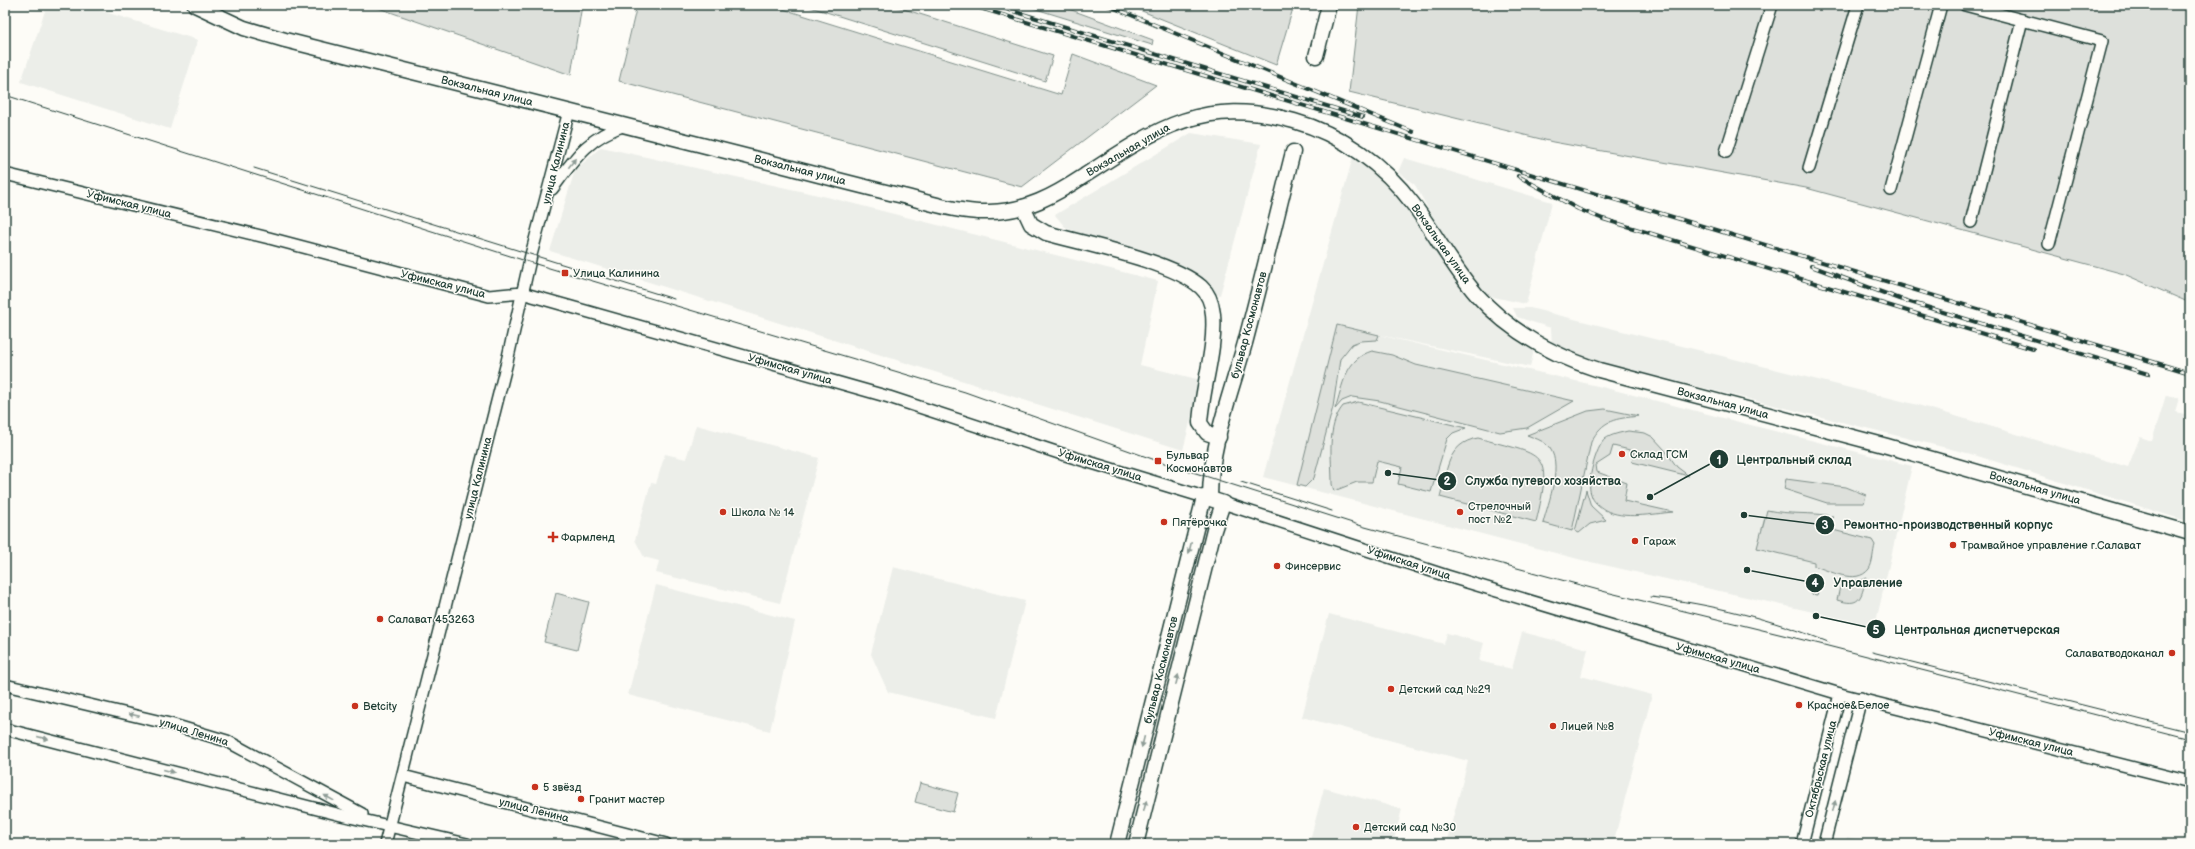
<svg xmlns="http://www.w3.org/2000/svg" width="2195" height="849" viewBox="0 0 2195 849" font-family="'Balsamiq Sans',sans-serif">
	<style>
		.built { fill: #eceee9 }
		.green { fill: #dde0db; stroke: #7e8e88 }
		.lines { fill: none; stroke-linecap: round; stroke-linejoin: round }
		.minor-casing { stroke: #1f3d34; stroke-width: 14 }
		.major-casing { stroke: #1f3d34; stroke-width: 17 }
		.minor { stroke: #fdfcf7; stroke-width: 11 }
		.major { stroke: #fdfcf7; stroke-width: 14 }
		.tram { stroke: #1f3d34; stroke-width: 1 }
		.rail-casing { stroke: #1f3d34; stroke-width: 4 }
		.rail { stroke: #fdfcf7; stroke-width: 2.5; stroke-dasharray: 8; stroke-linecap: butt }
		.oneway { fill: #8e9c96 }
		.poi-dot { fill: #c8321e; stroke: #fdfcf7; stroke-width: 1.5 }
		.labels { text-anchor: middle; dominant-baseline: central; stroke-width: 3; stroke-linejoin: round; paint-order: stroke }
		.street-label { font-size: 11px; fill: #1f3d34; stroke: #fdfcf7 }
		.poi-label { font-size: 11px; fill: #1f3d34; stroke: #fdfcf7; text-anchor: start }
		.leader { fill: none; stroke: #1f3d34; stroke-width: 1.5 }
		.callout-dot { fill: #1f3d34; stroke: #fdfcf7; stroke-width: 1.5 }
		.mark-label { font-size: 12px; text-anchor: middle; font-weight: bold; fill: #fff }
		.callout-label { font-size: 12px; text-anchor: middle; font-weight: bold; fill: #1f3d34; stroke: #fdfcf7; stroke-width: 3; stroke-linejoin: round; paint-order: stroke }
	</style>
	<rect width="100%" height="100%" fill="#fdfcf7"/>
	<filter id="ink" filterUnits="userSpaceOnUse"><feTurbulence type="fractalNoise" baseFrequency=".025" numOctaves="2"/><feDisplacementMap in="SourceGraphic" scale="8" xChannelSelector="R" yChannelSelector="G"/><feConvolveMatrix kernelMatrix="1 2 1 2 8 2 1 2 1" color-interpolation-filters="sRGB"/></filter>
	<g filter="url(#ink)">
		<g class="built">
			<polygon points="47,5 82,5 198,40 170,129 21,82"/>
			<polygon points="1191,133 1261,144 1220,295 1195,286 1178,276 1181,265 1099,244 1065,227 1055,215"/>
			<polygon points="601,147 827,197 1158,281 1140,365 1201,380 1183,450 550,251 575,170"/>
			<polygon points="1353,157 1389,182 1490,316 1534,350 1530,367 1370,333 1606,388 1912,466 1875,626 1582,560 1263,477"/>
			<polygon points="1404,158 1552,202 1526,304 1489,296 1454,255 1415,185 1398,172"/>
			<polygon points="1513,308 1530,308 1918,405 2128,467 2140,437 2152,441 2166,395 2179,398 2175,412 2190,415 2190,522 1971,454 1570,355 1552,346 1551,328 1517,317"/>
			<polygon points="696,425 819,458 780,603 656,573 659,561 644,557 635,540 651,483 656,484 665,454 686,459"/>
			<polygon points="893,567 1025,601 996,718 888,692 871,654"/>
			<polygon points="656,585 795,621 770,731 628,695"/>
			<polygon points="1329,614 1444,644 1447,633 1484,643 1479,661 1512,669 1522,632 1588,649 1581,676 1652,695 1613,844 1446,844 1468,761 1302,717"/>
			<polygon points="1324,788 1402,809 1393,844 1309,844"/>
			<polygon points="1847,837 1875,844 1845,844"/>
		</g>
		<g class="green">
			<polygon points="370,5 582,5 571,75"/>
			<polygon points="637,5 770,5 1061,95 1073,54 1156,85 1022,187 619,81"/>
			<polygon points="804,5 891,5 1053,56 1045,81"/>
			<polygon points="1023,5 1058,5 1153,40 1152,45"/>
			<polygon points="1127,5 1294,5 1276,65"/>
			<polygon points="1359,5 2190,5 2190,303 2124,274 1806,188 1553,142 1349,92"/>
			<polygon points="1337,325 1379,335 1377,340 1360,341 1352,344 1340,359 1333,407 1314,478 1305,487 1297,485"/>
			<path d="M1372,351L1392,355L1416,365L1574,401L1527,428L1500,432L1380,401L1352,397L1342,401L1335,409C1343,385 1345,359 1372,351Z"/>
			<path d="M1358,402L1466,428L1453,433L1447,439L1431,492L1398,484L1402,467L1377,461L1372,482H1357L1334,491L1332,484C1332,458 1326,427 1343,406Z"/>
			<path d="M1605,409L1639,416C1615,419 1603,419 1591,442L1572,531L1543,523C1548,503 1565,461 1547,445C1542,440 1534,438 1527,435L1588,411Z"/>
			<path d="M1628,431L1645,433L1653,437L1665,450L1677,467L1689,476L1632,462L1634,451L1613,446L1610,456L1596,465L1597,472L1627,483L1624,501L1673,512C1652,514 1624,520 1605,510C1599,506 1593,502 1591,494C1586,483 1596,447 1605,439C1612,434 1620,433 1628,431Z"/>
			<path d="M1478,438C1543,456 1554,449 1536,522L1440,497C1447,471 1447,443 1478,438Z"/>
			<polygon points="1786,479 1846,487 1866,495 1864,503 1827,503 1784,489"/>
			<polygon points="1586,490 1591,506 1606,520 1590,524 1579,533 1575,531"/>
			<path d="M1767,510C1789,515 1811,512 1833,516L1829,529L1872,540L1875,545C1873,551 1873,563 1869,569C1856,586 1829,570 1814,566V562L1757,548Z"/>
			<polygon points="1815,578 1821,579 1817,595 1811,594"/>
			<path d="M1866,578C1861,599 1860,607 1837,600L1841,582L1859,581Z"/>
			<polygon points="556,593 589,602 577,650 544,642"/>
			<polygon points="920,783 958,793 953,812 915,802"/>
		</g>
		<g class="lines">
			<g class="minor-casing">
				<g id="minor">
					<polyline points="1965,5 2102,41 2049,244"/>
					<polyline points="1726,152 1772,5"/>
					<polyline points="1809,168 1858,5"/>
					<polyline points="5,174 269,238 489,296 522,293 889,397 1059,453 1204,497"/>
					<path d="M552,189C575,158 587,138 625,125"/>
					<polyline points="1891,190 1941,5"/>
					<polyline points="1971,222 2022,20"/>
					<polyline points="1223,503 1447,576 1840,694 2190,782"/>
					<polyline points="5,685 170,724 227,741 362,814"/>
					<polyline points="5,729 341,815 467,844"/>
					<polyline points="403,776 666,844"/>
					<polyline points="385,844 506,366 531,255 569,111"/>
					<polyline points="1802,844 1840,694"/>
					<polyline points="1824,844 1861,698"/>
				</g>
			</g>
			<g class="major-casing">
				<g id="major">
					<path d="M195,5L244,28L285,40C444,80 602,119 761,160C808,172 856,185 903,196C931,203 960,213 989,212C1025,212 1055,195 1084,176C1157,128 1204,96 1294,121C1341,134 1384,165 1413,204C1435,233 1452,266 1476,294C1510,332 1551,355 1599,370L1887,446L2190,533"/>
					<polyline points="1316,56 1329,5"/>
					<path d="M1023,207L1031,224L1046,233C1085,244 1172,261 1201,287C1209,294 1212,304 1213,314C1216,351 1202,387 1200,423L1207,433L1219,437"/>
					<path d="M1210,498C1210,446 1231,393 1245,343C1262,279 1277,215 1293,152"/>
					<polyline points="1117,844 1204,497 1223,503 1214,530 1136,844"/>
				</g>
			</g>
			<use href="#minor" class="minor"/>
			<use href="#major" class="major"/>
			<g class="tram">
				<polyline points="5,95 529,262 965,392 1158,461 1365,527 1606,592 1824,645 2190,739"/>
				<polyline points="254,168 674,299"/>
				<polyline points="1241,482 1332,511"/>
				<path d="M1651,597C1711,604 1772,619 1828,642"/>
				<polyline points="1872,652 2190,732"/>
			</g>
			<g class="rail-casing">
				<g id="rail">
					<polyline points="970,5 2190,373"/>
					<polyline points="993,5 1363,117"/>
					<polyline points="1107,5 1413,132"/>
					<polyline points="1518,176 1578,209 1603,219 2033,349"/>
					<polyline points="1811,266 1900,299 2148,374"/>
				</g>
			</g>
			<use href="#rail" class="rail"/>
		</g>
		<defs><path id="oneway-solid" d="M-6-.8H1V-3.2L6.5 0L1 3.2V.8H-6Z"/></defs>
		<g class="oneway">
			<use href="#oneway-solid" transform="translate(572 163) rotate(-53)"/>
			<use href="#oneway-solid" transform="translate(1190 548) rotate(103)"/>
			<use href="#oneway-solid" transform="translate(1177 680) rotate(-76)"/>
			<use href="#oneway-solid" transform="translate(134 715) rotate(-167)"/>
			<use href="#oneway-solid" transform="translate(43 738) rotate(14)"/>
			<use href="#oneway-solid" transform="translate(1143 742) rotate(104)"/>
			<use href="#oneway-solid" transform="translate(169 771) rotate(14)"/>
			<use href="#oneway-solid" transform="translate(329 798) rotate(-151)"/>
			<use href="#oneway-solid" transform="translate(1145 806) rotate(-76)"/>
			<use href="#oneway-solid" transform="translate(1834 806) rotate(-76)"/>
		</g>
	</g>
	<g class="poi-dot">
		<rect x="561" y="269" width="8" height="8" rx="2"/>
		<circle cx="1622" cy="454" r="4"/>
		<rect x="1154" y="457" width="8" height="8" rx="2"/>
		<circle cx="723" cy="512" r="4"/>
		<circle cx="1460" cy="512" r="4"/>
		<circle cx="1164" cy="522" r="4"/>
		<path d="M551 531h4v4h4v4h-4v4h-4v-4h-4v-4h4z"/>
		<circle cx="1635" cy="541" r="4"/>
		<circle cx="1953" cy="545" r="4"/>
		<circle cx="1277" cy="566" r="4"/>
		<circle cx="380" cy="619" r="4"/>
		<circle cx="2172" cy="653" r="4"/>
		<circle cx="1391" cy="689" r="4"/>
		<circle cx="1799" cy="705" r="4"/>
		<circle cx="355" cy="706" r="4"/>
		<circle cx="1553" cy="726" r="4"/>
		<circle cx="535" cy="787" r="4"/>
		<circle cx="581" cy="799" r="4"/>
		<circle cx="1356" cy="827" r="4"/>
	</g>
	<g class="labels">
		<g class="street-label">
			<text transform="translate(487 91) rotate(14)">Вокзальная улица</text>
			<text transform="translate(1128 150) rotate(-30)">Вокзальная улица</text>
			<text transform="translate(556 163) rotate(-76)">улица Калинина</text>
			<text transform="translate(800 170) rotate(14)">Вокзальная улица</text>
			<text transform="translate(129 204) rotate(14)">Уфимская улица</text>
			<text transform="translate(1441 244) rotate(55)">Вокзальная улица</text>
			<text transform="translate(443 284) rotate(14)">Уфимская улица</text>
			<text transform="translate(1249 325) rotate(-75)">бульвар Космонавтов</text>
			<text transform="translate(790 369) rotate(16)">Уфимская улица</text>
			<text transform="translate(1723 403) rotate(15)">Вокзальная улица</text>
			<text transform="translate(1100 465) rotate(17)">Уфимская улица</text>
			<text transform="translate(478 478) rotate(-76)">улица Калинина</text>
			<text transform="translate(2035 488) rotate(16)">Вокзальная улица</text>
			<text transform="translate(1409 563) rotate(18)">Уфимская улица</text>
			<text transform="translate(1718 658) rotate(16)">Уфимская улица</text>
			<text transform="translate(1161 670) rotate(-76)">бульвар Космонавтов</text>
			<text transform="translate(194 732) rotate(17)">улица Ленина</text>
			<text transform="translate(2031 742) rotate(14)">Уфимская улица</text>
			<text transform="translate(1821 769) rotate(-76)">Октябрьская улица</text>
			<text transform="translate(534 810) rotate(14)">улица Ленина</text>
		</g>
		<g class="poi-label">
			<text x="573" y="273">Улица Калинина</text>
			<text x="1630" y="454">Склад ГСМ</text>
			<text x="1166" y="455">Бульвар<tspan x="1166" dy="13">Космонавтов</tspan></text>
			<text x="1468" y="506">Стрелочный<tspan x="1468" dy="13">пост №2</tspan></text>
			<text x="731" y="512">Школа № 14</text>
			<text x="1172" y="522">Пятёрочка</text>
			<text x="561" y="537">Фармленд</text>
			<text x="1643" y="541">Гараж</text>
			<text x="1961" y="545">Трамвайное управление г.Салават</text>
			<text x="1285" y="566">Финсервис</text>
			<text x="388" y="619">Салават 453263</text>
			<text x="2164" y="653" text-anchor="end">Салаватводоканал</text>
			<text x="1399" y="689">Детский сад №29</text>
			<text x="1807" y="705">Красное&amp;Белое</text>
			<text x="363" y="706">Betcity</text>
			<text x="1561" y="726">Лицей №8</text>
			<text x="543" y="787">5 звёзд</text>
			<text x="589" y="799">Гранит мастер</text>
			<text x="1364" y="827">Детский сад №30</text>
		</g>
	</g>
	<path class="leader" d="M1650 497L1719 459M1388 473L1447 481M1744 515L1825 525M1747 570L1815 583M1816 616L1876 629"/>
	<g class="callout-dot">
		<circle cx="1650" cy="497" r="4"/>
		<circle cx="1388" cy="473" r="4"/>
		<circle cx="1744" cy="515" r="4"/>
		<circle cx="1747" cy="570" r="4"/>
		<circle cx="1816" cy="616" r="4"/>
		<circle cx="1719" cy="459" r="10"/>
		<circle cx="1447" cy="481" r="10"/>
		<circle cx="1825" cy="525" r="10"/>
		<circle cx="1815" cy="583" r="10"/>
		<circle cx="1876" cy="629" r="10"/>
	</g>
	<g class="mark-label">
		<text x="1719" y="464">1</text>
		<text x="1447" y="485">2</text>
		<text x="1825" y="529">3</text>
		<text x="1815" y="587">4</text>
		<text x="1876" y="634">5</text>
	</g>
	<g class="callout-label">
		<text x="1794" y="464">Центральный склад</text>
		<text x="1543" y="485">Служба путевого хозяйства</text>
		<text x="1948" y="529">Ремонтно-производственный корпус</text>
		<text x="1868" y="587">Управление</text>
		<text x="1977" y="634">Центральная диспетчерская</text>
	</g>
	<rect width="2195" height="849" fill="none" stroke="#fdfcf7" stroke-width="20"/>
	<rect x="10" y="10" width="2175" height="829" fill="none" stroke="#1f3d34" stroke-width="1.5" filter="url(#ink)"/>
</svg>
